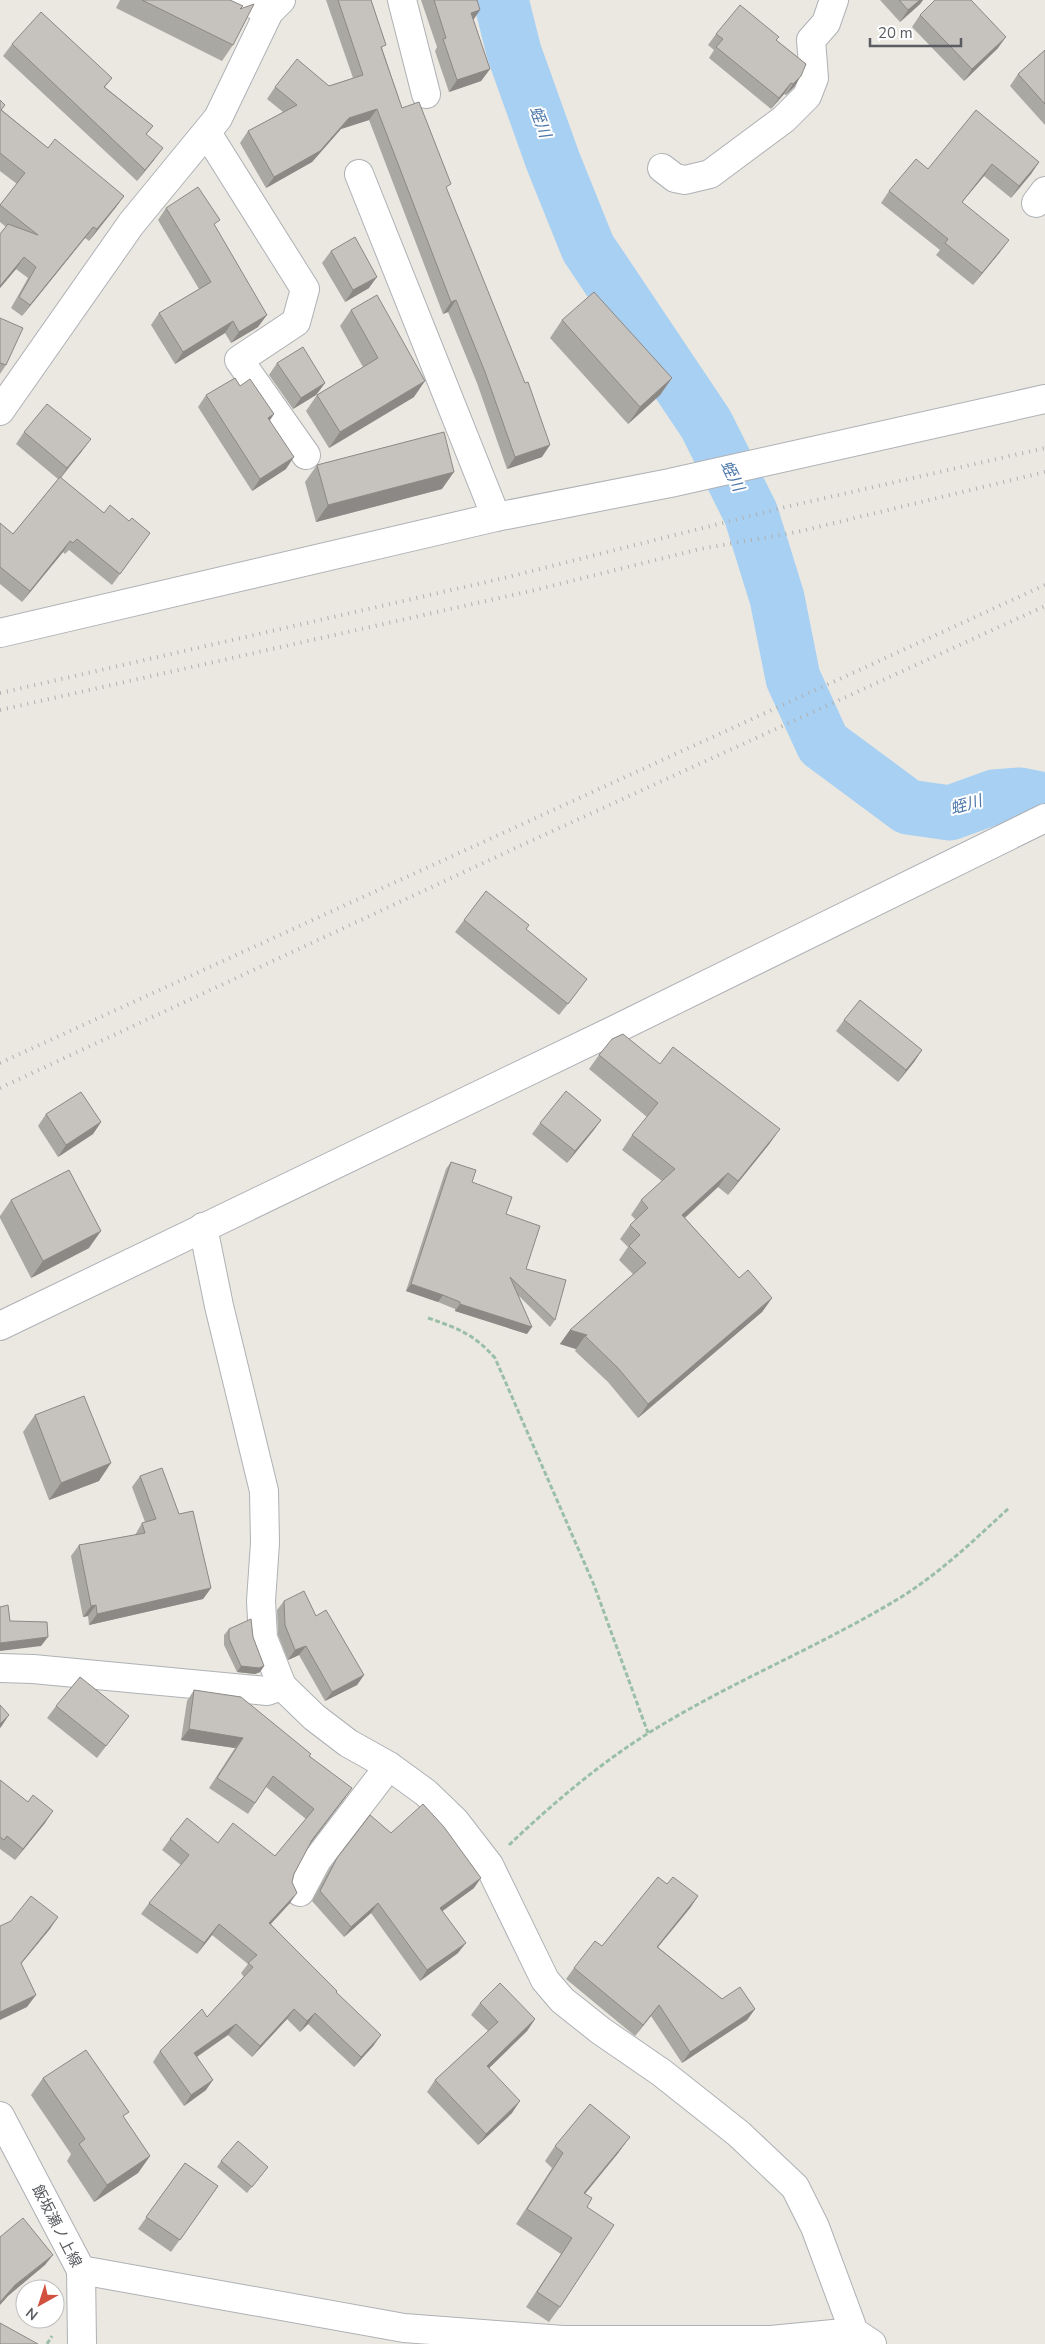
<svg xmlns="http://www.w3.org/2000/svg" width="1045" height="2344" viewBox="0 0 1045 2344" font-family="'Nunito Sans','Noto Sans JP',sans-serif">
	<style>
		.lines { fill: none; stroke-linecap: round; stroke-linejoin: round }
		.river { stroke: #a8d0f3; stroke-width: 55 }
		.street-casing { stroke: #aeb1b5; stroke-width: 30 }
		.secondary-casing { stroke: #adb0b5; stroke-width: 30 }
		.path { stroke: #9abfa6; stroke-width: 3; stroke-dasharray: 5 2.5; stroke-linecap: butt }
		.street { stroke: #fff; stroke-width: 28 }
		.secondary { stroke: #fff; stroke-width: 28 }
		.rail { stroke: #afb0b0; stroke-width: 4; stroke-dasharray: 1 6; stroke-linecap: butt }
		.wall { fill: #aaa8a3 }
		.shaded-wall { fill: #8b8885 }
		.building { fill: #c6c3be; stroke: #8b8885 }
		.labels { text-anchor: middle; dominant-baseline: central; stroke-width: 4; stroke-linejoin: round; paint-order: stroke }
		.street-label { font-size: 15px; fill: #595c60; stroke: #fff }
		.water-label { font-size: 16px; font-style: italic; fill: #4c77aa; stroke: #fff }
	</style>
	<rect width="100%" height="100%" fill="#eae8e1"/>
	<g class="lines">
		<polyline class="river" points="501,0 514,52 553,161 588,248 706,424 751,514 777,598 793,678 823,744 908,807 950,813 994,797 1020,795 1040,799 1045,805"/>
		<g class="street-casing">
			<g id="street">
				<polyline points="245,0 269,12"/>
				<polyline points="402,0 426,94"/>
				<polyline points="207,133 305,289 296,322 239,360 306,455"/>
				<polyline points="662,168 675,178 685,180 710,174 784,119 807,96 814,78 811,40 826,23 834,0"/>
				<polyline points="359,174 496,517"/>
				<polyline points="1036,203 1045,191"/>
				<polyline points="0,411 131,224 218,118 269,12 281,0"/>
				<polyline points="0,633 496,517 670,483 1045,399"/>
				<polyline points="203,1227 219,1306 264,1491 265,1543 261,1601 263,1638 282,1686 314,1717 348,1743 389,1766 426,1793 455,1821 489,1865 545,1980 562,2000 601,2031 662,2073 739,2134 795,2187 815,2227 854,2332 872,2344"/>
				<polyline points="0,1326 614,1030 1045,818"/>
				<polyline points="0,1668 33,1669 267,1691 282,1686"/>
				<polyline points="300,1892 317,1860 389,1766"/>
				<polyline points="81,2270 404,2328 563,2340 771,2340 854,2332"/>
			</g>
		</g>
		<g class="secondary-casing">
			<polyline id="secondary" points="0,2116 81,2270 82,2344"/>
		</g>
		<g class="path">
			<path d="M428,1318C457,1328 474,1334 495,1358L594,1585L648,1733"/>
			<path d="M509,1845C551,1805 598,1765 647,1734C728,1683 817,1648 898,1599C939,1574 973,1541 1009,1508"/>
			<polyline points="47,2344 52,2336"/>
		</g>
		<use href="#street" class="street"/>
		<use href="#secondary" class="secondary"/>
		<g class="rail">
			<polyline points="0,693 504,578 790,506 1045,448"/>
			<polyline points="0,710 535,590 700,549 797,532 1045,472"/>
			<polyline points="0,1063 1045,585"/>
			<polyline points="0,1088 522,845 1045,606"/>
		</g>
	</g>
	<g class="wall">
		<polygon points="120,0 230,0 242,8 233,45 222,61 116,8"/>
		<polygon points="326,0 371,0 383,51 402,108 447,190 542,457 507,469 477,383 448,312 443,314 369,120 341,129 312,162 266,188 240,143 248,131 283,112 267,99 275,87 329,86 353,78"/>
		<polygon points="421,0 477,0 473,20 490,69 481,81 449,92 435,51 437,47"/>
		<polygon points="880,0 923,0 920,4 900,22"/>
		<polygon points="920,15 998,48 964,81 912,27"/>
		<polygon points="716,34 776,40 806,64 794,87 786,95 784,94 771,109 709,58 714,50 708,45"/>
		<polygon points="12,44 112,78 105,87 153,126 146,135 154,160 137,181 3,56"/>
		<polygon points="1045,50 1045,125 1010,86 1018,74"/>
		<polygon points="0,100 2,110 48,148 124,196 116,207 89,241 85,238 22,316 11,308 28,278 16,269 0,288 0,234 6,227 0,222 0,205 17,184 0,171"/>
		<polygon points="1039,162 1031,174 1011,198 984,176 962,202 1000,252 973,285 936,255 940,250 881,203 889,191 928,169"/>
		<polygon points="166,208 215,226 258,327 231,343 225,333 175,364 151,325 159,313 199,289 158,220"/>
		<polygon points="331,251 369,288 345,302 322,263"/>
		<polygon points="351,310 414,397 329,448 306,411 317,395 363,367 340,326"/>
		<polygon points="0,318 6,365 0,374"/>
		<polygon points="562,320 672,378 660,395 628,424 550,338"/>
		<polygon points="277,363 325,383 316,395 293,409 269,375"/>
		<polygon points="240,386 274,414 270,420 286,469 252,491 198,407 206,395"/>
		<polygon points="24,432 82,451 61,478 104,513 129,521 150,533 112,585 69,550 65,554 63,552 22,602 0,584 0,523 13,534 58,479 16,444"/>
		<polygon points="317,465 442,489 316,522 305,482"/>
		<polygon points="464,920 526,929 579,990 559,1015 455,932"/>
		<polygon points="844,1020 922,1050 914,1062 898,1082 836,1031"/>
		<polygon points="599,1055 660,1064 770,1143 728,1195 718,1187 685,1218 739,1278 772,1298 762,1312 638,1418 608,1382 575,1351 576,1349 560,1344 570,1330 633,1274 619,1260 628,1247 620,1239 630,1225 636,1220 631,1215 641,1200 662,1181 622,1150 632,1135 647,1117 589,1069"/>
		<polygon points="46,1114 101,1122 93,1134 58,1157 38,1126"/>
		<polygon points="601,1120 593,1131 567,1163 532,1134 540,1123"/>
		<polygon points="451,1162 506,1214 526,1269 555,1320 550,1327 519,1296 527,1334 455,1311 455,1309 438,1302 406,1291 446,1169"/>
		<polygon points="11,1200 89,1248 31,1278 0,1218 0,1216"/>
		<polygon points="35,1415 99,1481 49,1500 23,1432"/>
		<polygon points="140,1476 179,1514 211,1588 203,1599 89,1625 88,1616 83,1617 71,1556 79,1545 135,1535 142,1523 145,1522 132,1487"/>
		<polygon points="284,1601 316,1616 364,1675 357,1685 325,1701 299,1655 288,1660 278,1635 277,1610"/>
		<polygon points="229,1629 253,1637 264,1666 260,1672 255,1674 237,1672 224,1645 224,1635"/>
		<polygon points="194,1690 310,1756 345,1798 310,1843 294,1874 292,1882 290,1903 271,1924 336,1993 374,2045 354,2067 308,2024 300,2032 287,2019 252,2057 228,2035 197,2057 206,2090 184,2106 153,2062 160,2051 207,2017 244,1977 241,1973 248,1964 212,1935 197,1954 141,1914 149,1903 181,1865 162,1850 170,1839 218,1843 275,1856 306,1819 266,1787 248,1814 209,1788 235,1748 181,1740 187,1701"/>
		<polygon points="56,1706 129,1716 97,1758 47,1718"/>
		<polygon points="0,1780 45,1823 15,1860 0,1849"/>
		<polygon points="391,1833 474,1888 442,1911 458,1953 420,1981 371,1913 344,1937 312,1901 330,1868 337,1858"/>
		<polygon points="667,1884 698,1896 690,1908 658,1947 722,1999 755,2009 747,2020 682,2063 651,2016 635,2036 566,1979 574,1968 602,1946"/>
		<polygon points="480,2003 535,2019 527,2031 489,2068 512,2113 478,2145 427,2092 435,2080 488,2031 471,2015"/>
		<polygon points="43,2078 124,2119 150,2156 138,2173 94,2202 67,2161 71,2154 31,2095"/>
		<polygon points="555,2146 619,2152 585,2194 587,2207 560,2307 549,2322 526,2307 561,2254 516,2224 552,2168 545,2161"/>
		<polygon points="221,2161 268,2167 247,2193 217,2167"/>
		<polygon points="185,2163 218,2186 171,2252 138,2229"/>
	</g>
	<g class="shaded-wall">
		<polygon points="920,0 923,0 920,4 900,22 908,10"/>
		<polygon points="480,10 472,22 471,13"/>
		<polygon points="1006,37 998,48 964,81 972,69"/>
		<polygon points="490,69 481,81 449,92 457,80"/>
		<polygon points="801,76 794,87 786,95 793,84"/>
		<polygon points="791,83 784,94 771,109 779,98"/>
		<polygon points="377,109 369,120 341,129 312,162 266,188 274,177 349,118"/>
		<polygon points="163,148 154,160 137,181 145,170"/>
		<polygon points="1039,162 1031,174 1011,198 1019,186"/>
		<polygon points="992,164 984,176 953,213 962,202"/>
		<polygon points="124,196 116,207 89,241 97,229"/>
		<polygon points="93,227 85,238 22,316 30,305"/>
		<polygon points="1009,240 1000,252 973,285 982,273"/>
		<polygon points="24,257 16,269 0,288 0,286"/>
		<polygon points="377,277 369,288 345,302 353,290"/>
		<polygon points="456,300 448,312 443,314 451,302"/>
		<polygon points="267,315 258,327 231,343 239,332"/>
		<polygon points="233,321 225,333 175,364 183,352"/>
		<polygon points="672,378 660,395 628,424 640,407"/>
		<polygon points="425,381 414,397 329,448 340,432"/>
		<polygon points="325,383 316,395 293,409 301,398"/>
		<polygon points="274,414 266,426 268,418"/>
		<polygon points="91,439 82,451 59,479 67,468"/>
		<polygon points="550,445 542,457 507,469 515,457"/>
		<polygon points="294,457 286,469 252,491 260,479"/>
		<polygon points="454,472 442,489 316,522 328,505"/>
		<polygon points="70,541 63,552 22,602 30,591"/>
		<polygon points="922,1050 914,1062 898,1082 906,1070"/>
		<polygon points="601,1120 593,1131 567,1163 575,1151"/>
		<polygon points="101,1122 93,1134 58,1157 66,1145"/>
		<polygon points="780,1129 770,1143 728,1195 738,1181"/>
		<polygon points="728,1173 718,1187 672,1229 682,1215"/>
		<polygon points="101,1231 89,1248 31,1278 43,1261"/>
		<polygon points="411,1284 443,1295 438,1302 406,1291"/>
		<polygon points="772,1298 762,1312 638,1418 648,1404"/>
		<polygon points="460,1304 532,1327 527,1334 455,1311"/>
		<polygon points="570,1330 587,1335 585,1336 576,1349 560,1344"/>
		<polygon points="111,1463 99,1481 49,1500 61,1483"/>
		<polygon points="211,1588 203,1599 89,1625 97,1614"/>
		<polygon points="96,1605 88,1616 83,1617 91,1606"/>
		<polygon points="48,1637 41,1646 0,1651 0,1643"/>
		<polygon points="306,1646 299,1655 288,1660 295,1650"/>
		<polygon points="241,1666 264,1666 260,1672 255,1674 237,1672"/>
		<polygon points="364,1675 357,1685 325,1701 332,1692"/>
		<polygon points="9,1715 1,1727 0,1728 0,1724"/>
		<polygon points="189,1729 243,1738 235,1748 181,1740"/>
		<polygon points="352,1788 345,1798 305,1851 312,1840"/>
		<polygon points="53,1811 45,1823 15,1860 23,1849"/>
		<polygon points="481,1878 474,1888 433,1918 440,1908"/>
		<polygon points="297,1893 290,1903 262,1933 269,1923"/>
		<polygon points="698,1896 690,1908 649,1958 657,1947"/>
		<polygon points="378,1903 371,1913 344,1937 351,1927"/>
		<polygon points="58,1917 50,1929 12,1975 21,1963"/>
		<polygon points="219,1924 212,1935 197,1954 204,1943"/>
		<polygon points="466,1943 458,1953 420,1981 427,1970"/>
		<polygon points="36,1995 27,2007 0,2020 0,2012"/>
		<polygon points="659,2005 651,2016 635,2036 643,2025"/>
		<polygon points="294,2009 287,2019 252,2057 260,2046"/>
		<polygon points="755,2009 747,2020 682,2063 690,2052"/>
		<polygon points="315,2013 308,2024 300,2032 307,2021"/>
		<polygon points="535,2019 527,2031 479,2078 487,2066"/>
		<polygon points="236,2024 228,2035 186,2064 194,2053"/>
		<polygon points="381,2035 374,2045 354,2067 361,2057"/>
		<polygon points="213,2080 206,2090 184,2106 191,2095"/>
		<polygon points="520,2101 512,2113 478,2145 486,2134"/>
		<polygon points="630,2137 619,2152 573,2208 584,2193"/>
		<polygon points="150,2156 138,2173 94,2202 107,2185"/>
		<polygon points="53,2255 45,2265 8,2296 0,2305 0,2302 15,2285"/>
	</g>
	<g class="building">
		<polygon points="142,0 230,0 243,6 240,9 254,4 233,45"/>
		<polygon points="338,0 371,0 386,45 381,47 402,108 419,102 451,184 446,187 525,383 528,382 550,445 515,457 485,372 456,300 451,302 377,109 349,118 320,151 274,177 248,131 297,105 275,87 297,59 329,86 363,75"/>
		<polygon points="434,0 477,0 480,10 471,13 490,69 457,80 443,39 446,38"/>
		<polygon points="899,0 920,0 908,10"/>
		<polygon points="935,0 971,0 1006,37 972,69 920,15"/>
		<polygon points="740,5 779,37 776,40 806,64 801,76 793,84 791,83 779,98 716,47 723,39 716,34"/>
		<polygon points="41,12 112,78 104,87 153,126 146,134 163,148 145,170 12,44"/>
		<polygon points="1045,50 1045,104 1018,74"/>
		<polygon points="0,100 5,105 1,110 48,148 55,139 124,196 97,229 93,227 30,305 19,297 36,267 24,257 0,286 0,234 8,224 38,235 0,205 25,173 0,153"/>
		<polygon points="976,110 1039,162 1019,186 992,164 962,202 1009,240 982,273 945,243 948,239 889,191 916,159 928,169"/>
		<polygon points="198,187 220,220 214,224 267,315 239,332 233,321 183,352 159,313 211,282 166,208"/>
		<polygon points="355,237 377,277 353,290 331,251"/>
		<polygon points="594,292 672,378 640,407 562,320"/>
		<polygon points="377,295 425,381 340,432 317,395 378,358 351,310"/>
		<polygon points="0,318 23,328 6,365 0,363"/>
		<polygon points="303,347 325,383 301,398 277,363"/>
		<polygon points="235,378 240,386 250,379 274,414 268,418 294,457 260,479 206,395"/>
		<polygon points="47,404 91,439 67,468 24,432"/>
		<polygon points="444,432 454,472 328,505 317,465"/>
		<polygon points="60,477 104,513 110,505 129,521 132,518 150,533 120,574 77,539 73,543 70,541 30,591 0,567 0,523 13,534"/>
		<polygon points="486,891 529,925 526,929 587,979 568,1004 464,920"/>
		<polygon points="860,1000 922,1050 906,1070 844,1020"/>
		<polygon points="623,1034 660,1064 673,1047 780,1129 738,1181 728,1173 682,1215 739,1278 748,1270 772,1298 648,1404 618,1368 585,1336 587,1335 570,1330 646,1263 629,1246 640,1235 630,1225 648,1208 641,1200 675,1169 632,1135 658,1103 599,1055 612,1039"/>
		<polygon points="566,1091 601,1120 575,1151 540,1123"/>
		<polygon points="81,1092 101,1122 66,1145 46,1114"/>
		<polygon points="451,1162 476,1170 472,1182 512,1197 506,1214 540,1226 526,1269 566,1280 555,1320 510,1277 532,1327 460,1304 460,1302 443,1295 411,1284"/>
		<polygon points="69,1170 101,1231 43,1261 11,1200"/>
		<polygon points="84,1396 111,1463 61,1483 35,1415"/>
		<polygon points="162,1468 179,1514 193,1511 211,1588 97,1614 96,1605 91,1606 79,1545 145,1533 142,1523 156,1519 140,1476"/>
		<polygon points="304,1591 316,1616 326,1610 364,1675 332,1692 306,1646 295,1650 285,1625 284,1601"/>
		<polygon points="8,1605 10,1621 47,1622 48,1637 0,1643 0,1607"/>
		<polygon points="251,1619 253,1637 264,1666 259,1668 241,1666 229,1639 229,1629"/>
		<polygon points="80,1677 129,1716 106,1746 56,1706"/>
		<polygon points="194,1690 241,1697 311,1754 309,1756 352,1788 312,1840 294,1874 292,1882 297,1893 269,1923 337,1991 336,1992 381,2035 361,2057 315,2013 307,2021 294,2009 260,2046 236,2024 194,2053 213,2080 191,2095 160,2051 202,2009 207,2017 253,1967 248,1963 257,1955 219,1924 204,1943 149,1903 189,1855 170,1839 187,1818 218,1843 233,1823 275,1856 314,1809 273,1776 255,1803 217,1778 243,1738 189,1729"/>
		<polygon points="0,1705 9,1715 0,1724"/>
		<polygon points="0,1780 28,1802 33,1795 53,1811 23,1849 7,1836 4,1840 0,1837"/>
		<polygon points="423,1804 444,1827 481,1878 440,1908 466,1943 427,1970 378,1903 351,1927 320,1891 337,1858 370,1815 391,1833"/>
		<polygon points="658,1877 667,1884 673,1877 698,1896 657,1947 722,1999 740,1987 755,2009 690,2052 659,2005 643,2025 574,1968 595,1941 602,1946"/>
		<polygon points="31,1896 58,1917 21,1963 36,1995 0,2012 0,1926 11,1921"/>
		<polygon points="500,1983 535,2019 487,2066 520,2101 486,2134 435,2080 498,2022 480,2003"/>
		<polygon points="86,2050 129,2112 123,2116 150,2156 107,2185 79,2144 85,2139 43,2078"/>
		<polygon points="590,2104 630,2137 584,2193 592,2198 587,2207 614,2225 560,2307 537,2292 572,2238 527,2209 563,2153 555,2146"/>
		<polygon points="238,2141 268,2167 252,2187 221,2161"/>
		<polygon points="185,2163 218,2186 180,2240 146,2217"/>
		<polygon points="23,2218 53,2255 15,2285 0,2302 0,2237"/>
		<polygon points="0,2323 38,2344 0,2344"/>
	</g>
	<g class="labels">
		<g class="street-label">
			<text transform="translate(57 2226) rotate(63)">飯坂瀬ノ上線</text>
		</g>
		<g class="water-label">
			<text transform="translate(540 122) rotate(69)">蛭川</text>
			<text transform="translate(732 476) rotate(63)">蛭川</text>
			<text transform="translate(966 805) rotate(-16)">蛭川</text>
		</g>
	</g>
	<g transform="translate(40 2304) rotate(219)"><circle r="24" fill="#ffffff" stroke="#bdbebf"/>
	<path d="M0-4L9 19L0 12L-9 19Z" fill="#d2503f"/>
	<text y="-8" font-size="14" font-weight="bold" text-anchor="middle" fill="#595c60">N</text>
	</g>
	<path d="M870 38v8h91v-8" fill="none" stroke="#595c60" stroke-width="2.5"/>
	<text x="878" y="38" font-size="15" fill="#595c60" stroke="#ffffff" stroke-width="4" paint-order="stroke">20 m</text>
</svg>
